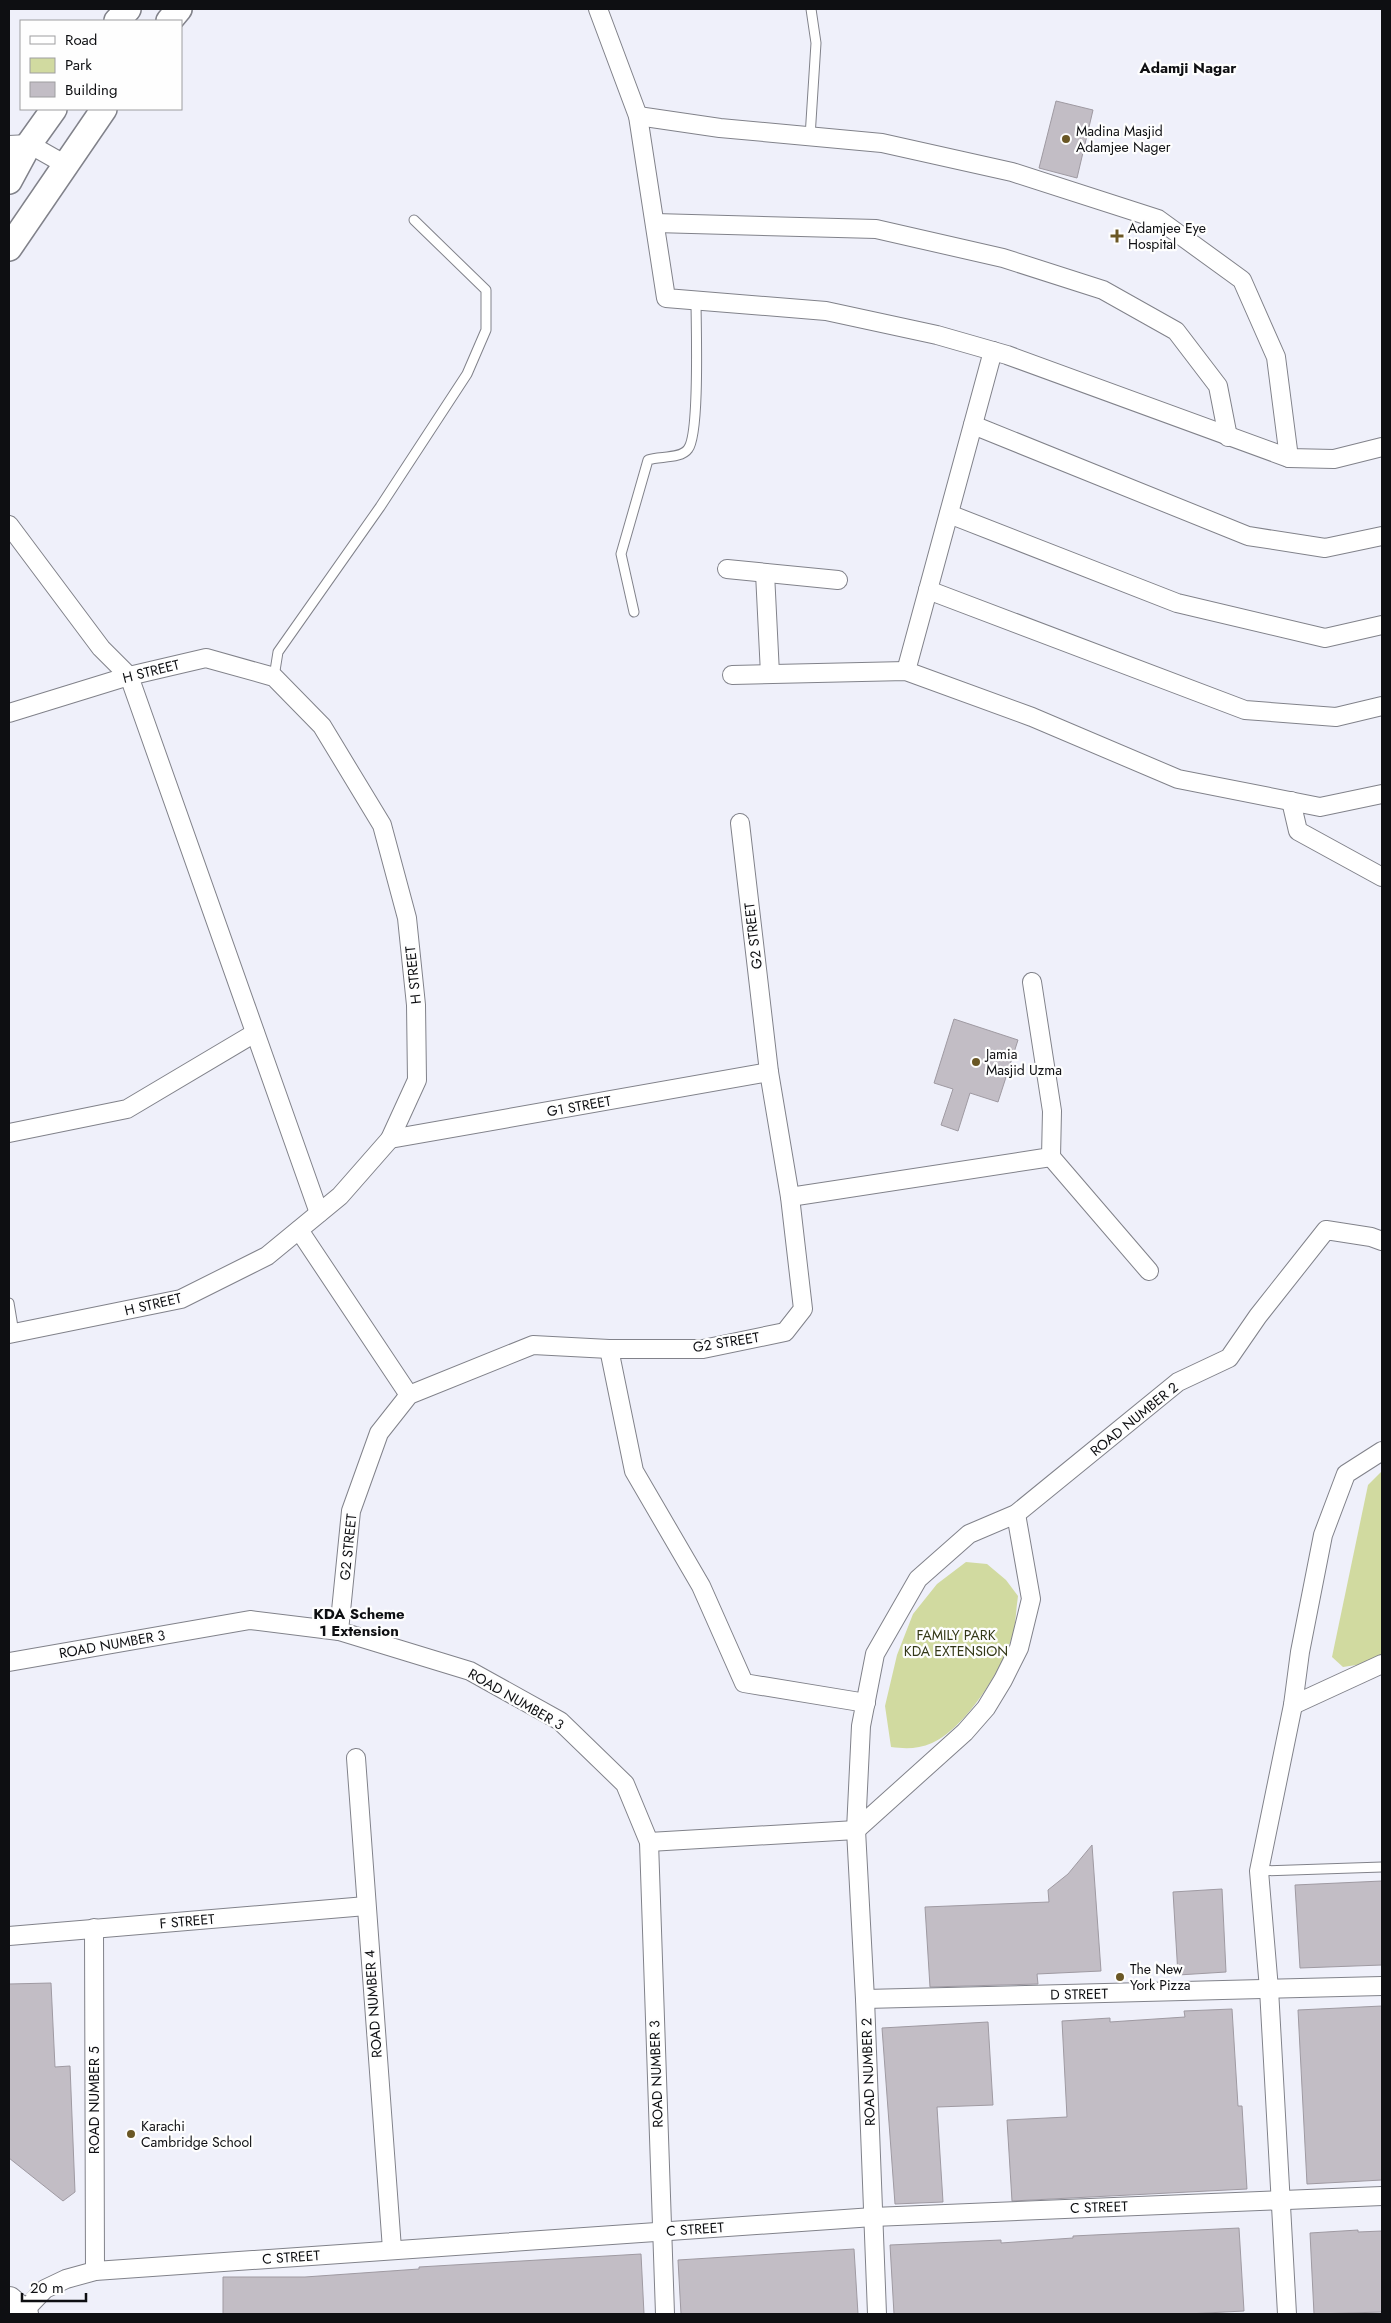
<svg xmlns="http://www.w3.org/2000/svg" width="1391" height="2323" viewBox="0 0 1391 2323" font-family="Jost,sans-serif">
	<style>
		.green { fill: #d1daa0 }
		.building { fill: #c2bdc5; stroke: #9f9aa2 }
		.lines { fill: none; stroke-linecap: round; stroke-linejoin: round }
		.service-casing { stroke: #81828a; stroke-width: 11 }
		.minor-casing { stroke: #81828a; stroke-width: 20 }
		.secondary-casing { stroke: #81828a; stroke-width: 28 }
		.trunk-casing { stroke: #81828a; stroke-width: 30 }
		.service { stroke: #fff; stroke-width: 9 }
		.minor { stroke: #fff; stroke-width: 18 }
		.secondary { stroke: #fff; stroke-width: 25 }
		.trunk { stroke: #fff; stroke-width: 28 }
		.poi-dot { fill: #6a5725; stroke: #fefefe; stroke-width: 2 }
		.labels { text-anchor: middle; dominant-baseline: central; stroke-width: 4.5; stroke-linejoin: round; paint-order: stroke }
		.poi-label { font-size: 14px; fill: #0e0f12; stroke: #fefefe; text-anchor: start }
		.street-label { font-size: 14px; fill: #0e0f12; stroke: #fefefe }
		.park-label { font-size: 14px; fill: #333816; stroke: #fefefe }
		.neighbourhood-label { font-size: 15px; font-weight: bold; fill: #0e0f12; stroke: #fefefe }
	</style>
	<rect width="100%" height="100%" fill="#eff0fa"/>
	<g class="green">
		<polygon points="1382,1471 1382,1655 1363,1664 1343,1667 1332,1657 1368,1485"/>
		<path d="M966,1562L987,1564L1006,1580L1018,1596C1016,1609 1016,1622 1013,1634C1003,1668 966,1728 932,1743C918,1749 906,1749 891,1747L885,1706L897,1655L913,1614L937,1584Z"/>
	</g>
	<g class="building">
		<polygon points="1056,101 1093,110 1077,178 1039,168"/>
		<polygon points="954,1019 1018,1040 998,1102 970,1093 958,1131 941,1125 953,1089 934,1083"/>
		<polygon points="1092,1845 1101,1971 1037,1974 1038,1984 930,1987 925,1907 1049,1902 1048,1890 1068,1874"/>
		<polygon points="1382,1881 1382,1965 1300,1968 1295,1885"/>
		<polygon points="1222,1889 1226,1972 1178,1975 1173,1892"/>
		<polygon points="51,1983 55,2067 70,2066 75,2192 63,2201 9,2158 9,1984"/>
		<polygon points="1382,2006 1382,2180 1307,2184 1298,2010"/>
		<polygon points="1232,2009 1238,2106 1242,2106 1247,2189 1012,2201 1007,2120 1067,2117 1062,2021 1110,2018 1110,2022 1185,2017 1184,2011"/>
		<polygon points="988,2022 993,2105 937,2107 943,2202 895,2204 882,2028"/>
		<polygon points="1239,2228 1244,2311 1187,2314 894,2314 890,2245 1001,2240 1001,2243 1073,2238 1073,2236"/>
		<polygon points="1358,2230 1358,2232 1382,2231 1382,2312 1314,2314 1310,2233"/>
		<polygon points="854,2249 858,2314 681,2314 678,2260"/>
		<polygon points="641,2254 644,2314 223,2314 223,2277 305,2277 419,2269 419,2267"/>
	</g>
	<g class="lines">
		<g class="service-casing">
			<g id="service">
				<polyline points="810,137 816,43 811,9"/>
				<path d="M634,612L621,554L646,467L648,460C659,456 681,459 688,449C700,434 696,325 696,300"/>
				<polyline points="274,677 278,652 380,507 467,374 486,330 486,290 414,220"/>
				<polyline points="9,1303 14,1333"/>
				<polyline points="1259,1871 1382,1867"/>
			</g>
		</g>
		<g class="minor-casing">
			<g id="minor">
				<polyline points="598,9 638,116 666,298 826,311 937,335 1007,355 1289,458 1334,459 1382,447"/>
				<polyline points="638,116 720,128 882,143 1012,172 1158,219 1242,280 1276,357 1289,458"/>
				<polyline points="9,145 29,144 66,165"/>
				<polyline points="655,223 876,229 1003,258 1103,290 1176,331 1218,386 1228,437"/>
				<polyline points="973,425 1248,536 1325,548 1382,536"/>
				<polyline points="949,514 1177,603 1325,638 1382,625"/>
				<polyline points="9,525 101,648 129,676 319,1213"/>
				<polyline points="727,569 838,580"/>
				<polyline points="765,573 770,674"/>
				<polyline points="928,590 1245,710 1336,717 1382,706"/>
				<polyline points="906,671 993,351"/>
				<polyline points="732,675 906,671 1032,717 1178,779 1320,807 1382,794"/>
				<polyline points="9,713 129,676 206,658 274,677 322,726 382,825 407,918 416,1005 417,1080 390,1139 340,1196 267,1256 181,1299 9,1334"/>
				<polyline points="1291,801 1298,831 1382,877"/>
				<polyline points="9,1133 127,1109 255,1033"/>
				<polyline points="390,1139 769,1072"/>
				<polyline points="1051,1157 1149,1271"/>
				<polyline points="790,1197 1051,1157 1052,1111 1032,982"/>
				<polyline points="299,1230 409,1395"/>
				<polyline points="609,1349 634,1471 701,1586 744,1683 866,1703"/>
				<polyline points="339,1631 351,1511 379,1433 409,1395 533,1345 609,1349 703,1349 785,1332 803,1309 790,1197 769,1072 740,823"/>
				<polyline points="9,1662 250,1620 339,1631 470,1671 560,1721 625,1784 649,1842 665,2314"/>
				<polyline points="1293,1705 1382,1664"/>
				<polyline points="356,1758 392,2249"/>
				<polyline points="649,1842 856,1830 965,1732 986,1708 1003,1680 1019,1648 1031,1599 1016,1514"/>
				<polyline points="94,1928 95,2271"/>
				<polyline points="9,1936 366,1906"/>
				<polyline points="865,1999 1382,1986"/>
				<polyline points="22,2313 45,2289 66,2279 95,2271 873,2217 1382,2196"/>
				<polyline points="877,2314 865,1999 856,1830 861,1726 875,1654 918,1579 969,1534 1016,1514 1178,1382 1229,1358 1258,1316 1326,1230 1371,1237 1382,1241"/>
				<polyline points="1287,2314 1269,1989 1259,1871 1293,1705 1300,1652 1323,1535 1346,1474 1382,1451"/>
			</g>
		</g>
		<g class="secondary-casing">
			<g id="secondary">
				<polyline points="117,21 128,9"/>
				<polyline points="169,21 179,9"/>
				<polyline points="9,181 29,144 54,109"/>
				<polyline points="9,248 104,109"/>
			</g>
		</g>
		<g class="trunk-casing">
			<polyline id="trunk" points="9,2301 24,2314"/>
		</g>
		<use href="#service" class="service"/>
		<use href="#minor" class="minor"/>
		<use href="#secondary" class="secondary"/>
		<use href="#trunk" class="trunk"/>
	</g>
	<g class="poi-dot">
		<circle cx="1066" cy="139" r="5"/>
		<path d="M1114.5 228.5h5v5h5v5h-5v5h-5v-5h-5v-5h5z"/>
		<circle cx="976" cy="1062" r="5"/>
		<circle cx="1120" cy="1977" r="5"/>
		<circle cx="131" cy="2134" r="5"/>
	</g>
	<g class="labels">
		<g class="poi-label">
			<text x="1076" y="131">Madina Masjid<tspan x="1076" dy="16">Adamjee Nager</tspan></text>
			<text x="1128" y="228">Adamjee Eye<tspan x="1128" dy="16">Hospital</tspan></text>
			<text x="986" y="1054">Jamia<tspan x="986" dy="16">Masjid Uzma</tspan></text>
			<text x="1130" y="1969">The New<tspan x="1130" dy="16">York Pizza</tspan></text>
			<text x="141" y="2126">Karachi<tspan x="141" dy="16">Cambridge School</tspan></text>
		</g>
		<g class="street-label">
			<text transform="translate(151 671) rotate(-14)">H STREET</text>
			<text transform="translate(753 936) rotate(-97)">G2 STREET</text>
			<text transform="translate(413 975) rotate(-96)">H STREET</text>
			<text transform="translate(579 1106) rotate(-10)">G1 STREET</text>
			<text transform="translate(153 1304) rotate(-13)">H STREET</text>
			<text transform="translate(726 1342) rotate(-9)">G2 STREET</text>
			<text transform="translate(1134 1419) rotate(-39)">ROAD NUMBER 2</text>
			<text transform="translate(348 1547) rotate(-84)">G2 STREET</text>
			<text transform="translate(112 1644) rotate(-10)">ROAD NUMBER 3</text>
			<text transform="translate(516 1699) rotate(30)">ROAD NUMBER 3</text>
			<text transform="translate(187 1921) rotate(-5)">F STREET</text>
			<text transform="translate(1079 1994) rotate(-1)">D STREET</text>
			<text transform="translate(373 2004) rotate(-94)">ROAD NUMBER 4</text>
			<text transform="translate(868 2072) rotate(-92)">ROAD NUMBER 2</text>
			<text transform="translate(656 2074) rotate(-92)">ROAD NUMBER 3</text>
			<text transform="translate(94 2100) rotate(-90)">ROAD NUMBER 5</text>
			<text transform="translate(1099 2207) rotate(-2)">C STREET</text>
			<text transform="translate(695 2229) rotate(-4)">C STREET</text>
			<text transform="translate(291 2257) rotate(-4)">C STREET</text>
		</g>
		<g class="park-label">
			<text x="956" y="1635">FAMILY PARK<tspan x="956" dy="16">KDA EXTENSION</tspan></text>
		</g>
		<g class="neighbourhood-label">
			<text x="1188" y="68">Adamji Nagar</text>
			<text x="359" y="1614">KDA Scheme<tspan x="359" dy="17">1 Extension</tspan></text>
		</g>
	</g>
	<rect width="1391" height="2323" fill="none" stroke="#0e0f12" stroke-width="20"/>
	<rect x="20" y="20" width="162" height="90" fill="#fefefe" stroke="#9e9ea0"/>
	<rect x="30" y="36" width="25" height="8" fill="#ffffff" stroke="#9e9ea0"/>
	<text x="65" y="45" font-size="15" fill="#0e0f12">Road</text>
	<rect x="30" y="58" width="25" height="15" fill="#d1daa0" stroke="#9e9ea0"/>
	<text x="65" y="70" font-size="15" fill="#0e0f12">Park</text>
	<rect x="30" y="82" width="25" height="15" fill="#c2bdc5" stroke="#9e9ea0"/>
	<text x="65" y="95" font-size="15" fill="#0e0f12">Building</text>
	<path d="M22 2293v8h64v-8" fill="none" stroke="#0e0f12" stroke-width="2.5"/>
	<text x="30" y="2293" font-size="15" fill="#0e0f12" stroke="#fefefe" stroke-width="4" paint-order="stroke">20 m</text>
</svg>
